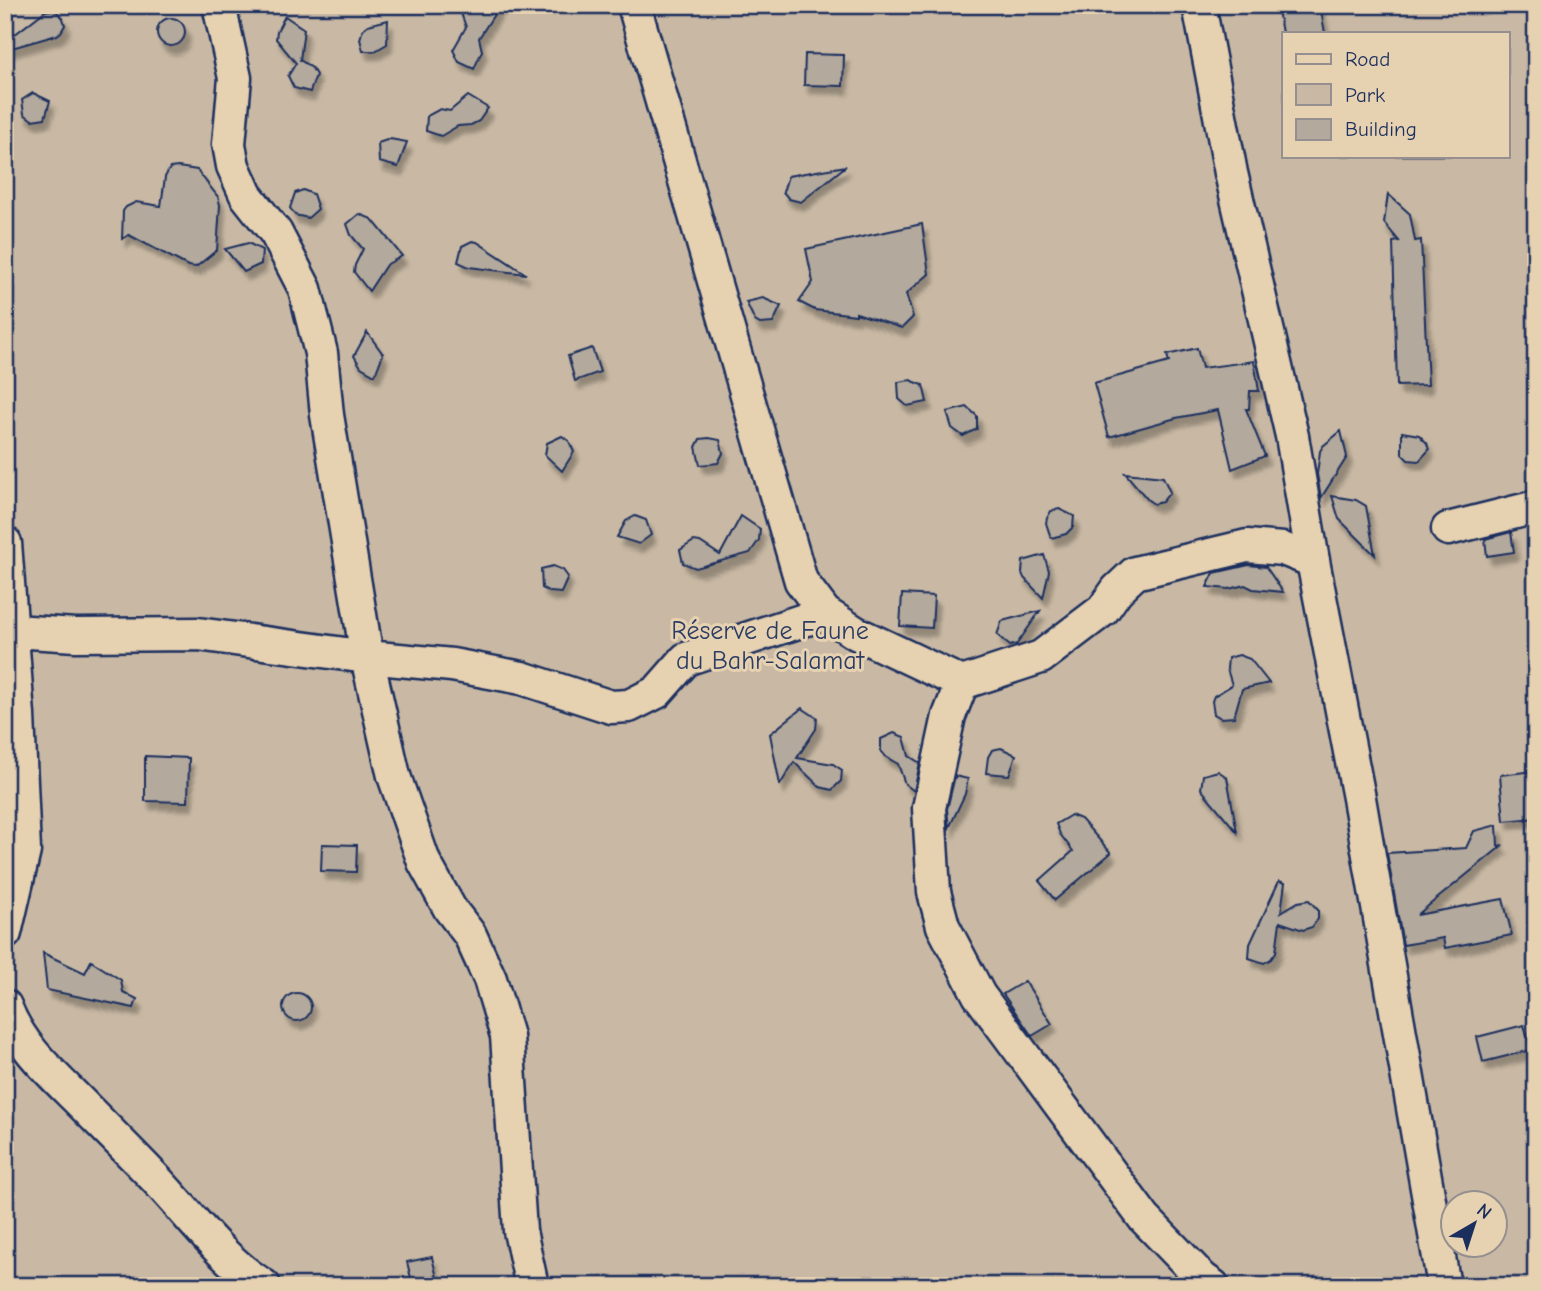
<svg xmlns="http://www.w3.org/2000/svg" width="1541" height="1291" viewBox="0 0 1541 1291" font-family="'Comic Neue',sans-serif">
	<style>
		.green { fill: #c9b9a4; stroke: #727481; stroke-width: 2; fill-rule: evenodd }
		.building { fill: #b3a99c; stroke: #1b2f5e; stroke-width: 2; filter: url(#shadow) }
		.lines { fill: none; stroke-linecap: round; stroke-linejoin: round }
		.minor-casing { stroke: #1b2f5e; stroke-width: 37 }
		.minor { stroke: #e6d1b0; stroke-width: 32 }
		.labels { text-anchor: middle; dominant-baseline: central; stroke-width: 6; stroke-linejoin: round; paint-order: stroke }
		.park-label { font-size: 26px; fill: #2c3d65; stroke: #e6d1b0 }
	</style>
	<defs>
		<filter id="shadow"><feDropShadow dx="4.5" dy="8" stdDeviation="2" flood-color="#0004"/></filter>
	</defs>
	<rect width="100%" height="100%" fill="#e6d1b0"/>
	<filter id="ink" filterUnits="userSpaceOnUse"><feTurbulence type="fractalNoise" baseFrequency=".0143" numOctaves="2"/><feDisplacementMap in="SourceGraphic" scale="14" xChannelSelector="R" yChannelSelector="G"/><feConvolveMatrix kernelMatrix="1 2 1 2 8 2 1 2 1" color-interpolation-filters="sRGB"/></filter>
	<g filter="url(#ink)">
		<path class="green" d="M5,5H1536V1286H5ZM1284,33H1508V156H1284ZM1454,1204H1496V1246H1454Z"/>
		<g class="building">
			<polygon points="458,5 500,5 479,38 482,51 474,69 459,62 453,50 466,27"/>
			<polygon points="1277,5 1320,5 1325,33 1282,33"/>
			<polygon points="50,10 56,11 63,18 65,25 61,32 57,35 5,50 5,42 45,11"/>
			<polygon points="285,16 304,29 300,60 312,68 316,75 310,92 294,88 288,76 296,63 276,39 277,31"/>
			<circle cx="171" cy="32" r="14"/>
			<polygon points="388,20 387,44 375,51 363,51 360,39 363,29 368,25"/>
			<polygon points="805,54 844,55 843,86 804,85"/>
			<polygon points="33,93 50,101 45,118 32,120 24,114 22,100"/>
			<polygon points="468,96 488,108 479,121 471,125 458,126 441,136 426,131 427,116 440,109 450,111"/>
			<polygon points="390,139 407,142 398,167 379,162 378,143"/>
			<polygon points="846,166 801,202 789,199 783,192 788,176"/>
			<polygon points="178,167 197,170 218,197 220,205 217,250 196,267 188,266 129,235 122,239 123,211 126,207 136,202 161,206 165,177 170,168"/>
			<polygon points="303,190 313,194 318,209 308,218 295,215 290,208 295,193"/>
			<polygon points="1388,194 1410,214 1415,241 1421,240 1428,385 1397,386 1393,242 1399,241 1384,223"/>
			<polygon points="359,214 372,219 402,256 386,265 369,291 354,272 355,265 363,249 351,235 347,224"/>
			<polygon points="922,224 929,274 906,294 913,317 902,328 856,313 856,315 815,310 799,302 813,282 806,249"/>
			<polygon points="472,241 477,242 526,274 469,267 458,262 462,246"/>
			<polygon points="248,243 262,250 261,264 244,272 225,249"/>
			<polygon points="763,298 781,306 773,323 760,324 755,321 746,302"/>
			<polygon points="367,332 383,354 375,375 361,367 354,356"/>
			<polygon points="592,348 600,372 575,381 568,356"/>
			<polygon points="1197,348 1202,368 1254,361 1259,391 1250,391 1249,409 1246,409 1265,456 1232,469 1218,410 1176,418 1109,437 1094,383 1169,362 1167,355"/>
			<polygon points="910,380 923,385 927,402 907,406 899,399 898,382"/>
			<polygon points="967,407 977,416 977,429 963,436 952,428 947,412"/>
			<polygon points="1341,431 1347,457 1321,498 1317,474 1320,451 1323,446"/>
			<polygon points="1402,432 1419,435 1427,443 1429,450 1419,461 1408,460 1402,454"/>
			<polygon points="562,436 569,441 574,452 562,471 545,455 547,443"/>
			<polygon points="709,438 720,440 723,453 718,463 700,465 696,447 700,439"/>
			<polygon points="1125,473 1163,477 1170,492 1162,502 1154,504 1148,500"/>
			<polygon points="1332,496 1356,500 1366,506 1375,555 1339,519"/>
			<polygon points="1059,509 1074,516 1073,527 1066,534 1051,538 1046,523 1047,518 1051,511"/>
			<polygon points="635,516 646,520 651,535 639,544 617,537 626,521"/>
			<polygon points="741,516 760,529 759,540 750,553 696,568 683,563 680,550 694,541 700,542 720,555"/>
			<polygon points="1511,532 1514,552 1487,556 1485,539"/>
			<polygon points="1044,555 1049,571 1043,598 1024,578 1022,573 1023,561"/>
			<polygon points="1249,565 1266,567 1283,592 1253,589 1245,585 1229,589 1207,587 1214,573"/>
			<polygon points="553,566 563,570 568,577 561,593 550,592 542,588 541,569"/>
			<polygon points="902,594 934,596 932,628 900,626"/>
			<polygon points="1040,611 1017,644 1010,646 997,635 1002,621"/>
			<polygon points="1239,655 1250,659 1269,683 1242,689 1234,717 1221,718 1214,714 1212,701 1214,696 1232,685 1227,669 1228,658"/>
			<polygon points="802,708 817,718 816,729 797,758 833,764 842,770 841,781 832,790 820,787 794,762 780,785 770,734"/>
			<polygon points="894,733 904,737 909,756 920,763 914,791 905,784 898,764 886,757 881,751 881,739"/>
			<polygon points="1001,748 1016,755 1009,775 986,773 988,757 992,750"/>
			<polygon points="145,756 189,758 188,802 145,801"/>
			<polygon points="1218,771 1227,777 1237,832 1201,789 1203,775"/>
			<polygon points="1534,771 1536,818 1504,821 1500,775"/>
			<polygon points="955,776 968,779 965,794 949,828 947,809"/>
			<polygon points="1071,815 1081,819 1111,853 1055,900 1039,881 1073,851 1060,834 1056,824"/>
			<polygon points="1497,825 1498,846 1503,845 1417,915 1503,899 1512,935 1445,948 1443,938 1403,945 1387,853 1466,848 1474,831"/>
			<polygon points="322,844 357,845 356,872 321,871"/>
			<polygon points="1279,881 1285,883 1281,912 1298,902 1309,900 1318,910 1318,919 1312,927 1303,930 1280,922 1276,952 1271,959 1264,963 1249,958 1250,944"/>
			<polygon points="43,953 85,973 91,961 121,980 123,992 137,999 134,1008 47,990"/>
			<polygon points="1025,981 1052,1024 1032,1036 1003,994"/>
			<circle cx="297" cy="1007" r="14"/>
			<polygon points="1524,1025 1531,1050 1483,1062 1477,1037"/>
			<polygon points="432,1257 439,1286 413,1286 407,1262"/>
		</g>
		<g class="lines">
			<g class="minor-casing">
				<g id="minor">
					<polyline points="219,5 235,78 229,144 233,166 246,195 276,233 305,289 321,353 327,415 367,657 394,776 424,862 450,909 470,935 490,979 507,1036 520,1231 532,1286"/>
					<polyline points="634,5 801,581 825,613 856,633 962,683 1041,657 1103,610 1117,590 1135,573 1247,546 1283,549 1313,561"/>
					<polyline points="1199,5 1231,173 1292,436 1313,561 1359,798 1444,1286"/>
					<polyline points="1448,529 1536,507"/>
					<polyline points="5,543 18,715 24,851 5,933"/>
					<polyline points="13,631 76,635 198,634 367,657 452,665 522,678 611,707 629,706 657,692 686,659 825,613"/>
					<polyline points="962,683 949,716 929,808 934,892 943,926 979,995 1144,1218 1203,1279 1213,1286"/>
					<path d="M5,1006C19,1044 48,1070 76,1098C101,1123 126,1148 151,1174C188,1212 218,1257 264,1286"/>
				</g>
			</g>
			<use href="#minor" class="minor"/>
		</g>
	</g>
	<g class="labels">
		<g class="park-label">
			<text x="770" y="631">Réserve de Faune<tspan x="770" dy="30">du Bahr-Salamat</tspan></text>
		</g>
	</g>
	<rect width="1541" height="1291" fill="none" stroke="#e6d1b0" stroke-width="28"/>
	<rect x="14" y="14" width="1513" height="1263" fill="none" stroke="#1b2f5e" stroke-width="2.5" filter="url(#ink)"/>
	<rect x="1282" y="32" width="228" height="126" fill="#e6d1b0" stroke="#95908f" stroke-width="2"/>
	<rect x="1296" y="54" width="35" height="10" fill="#e6d1b0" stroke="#95908f" stroke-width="2"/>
	<text x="1345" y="66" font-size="21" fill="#1b2f5e">Road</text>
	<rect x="1296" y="84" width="35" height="21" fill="#c9b9a4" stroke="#95908f" stroke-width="2"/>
	<text x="1345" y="102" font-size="21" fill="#1b2f5e">Park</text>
	<rect x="1296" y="119" width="35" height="21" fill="#b3a99c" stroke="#95908f" stroke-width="2"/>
	<text x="1345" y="136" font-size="21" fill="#1b2f5e">Building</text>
	<g transform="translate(1474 1224) rotate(39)"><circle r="33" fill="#e6d1b0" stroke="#95908f" stroke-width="2"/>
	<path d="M0-5L12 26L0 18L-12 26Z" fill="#1b2f5e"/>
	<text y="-10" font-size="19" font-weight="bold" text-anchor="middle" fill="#1b2f5e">N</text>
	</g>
</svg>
